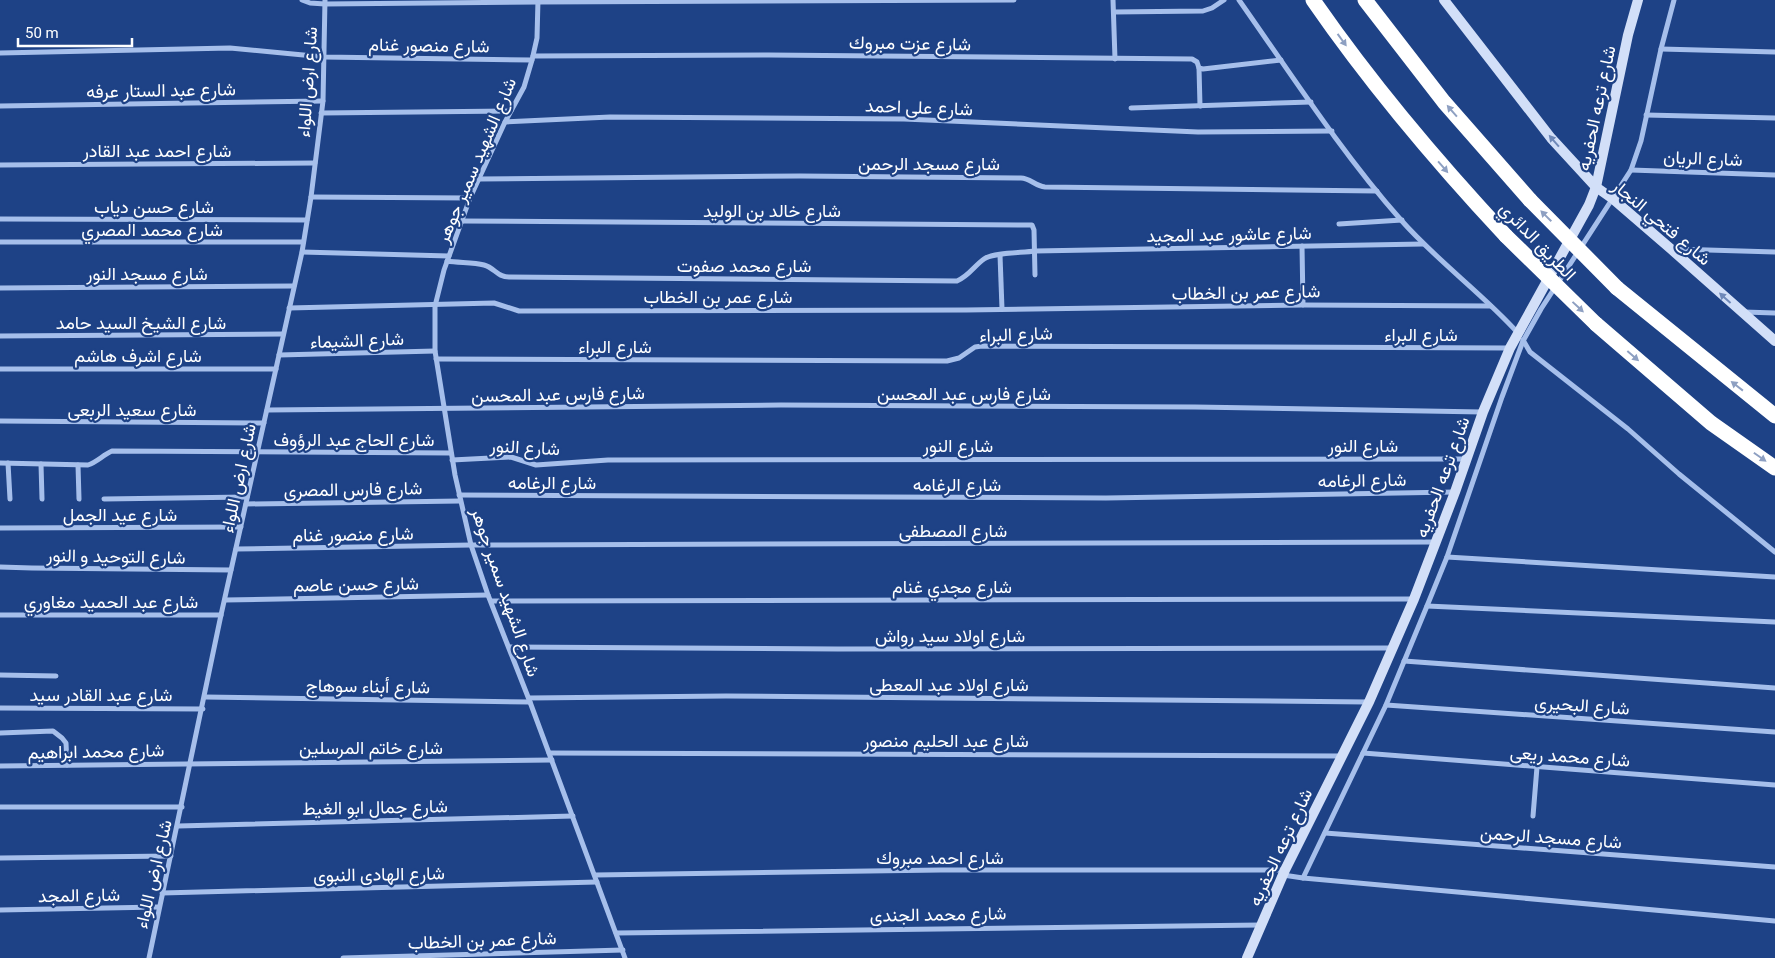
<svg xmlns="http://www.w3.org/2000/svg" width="1775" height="958" viewBox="0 0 1775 958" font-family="Roboto,Vazirmatn,sans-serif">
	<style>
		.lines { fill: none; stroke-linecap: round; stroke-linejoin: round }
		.street { stroke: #a6bfeb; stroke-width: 5 }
		.secondary { stroke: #d2dff8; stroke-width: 10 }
		.highway { stroke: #fff; stroke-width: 15 }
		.highway-bridge { stroke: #fff; stroke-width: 15 }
		.oneway { fill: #8ea0c2 }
		.oneway2 { fill: #6f89b9 }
		.labels { text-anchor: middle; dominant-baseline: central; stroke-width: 4.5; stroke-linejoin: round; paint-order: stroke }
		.street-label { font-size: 18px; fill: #fff; stroke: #1e4286 }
	</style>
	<rect width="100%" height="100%" fill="#1e4286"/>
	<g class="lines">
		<g class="street">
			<polyline points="302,0 310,3 325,4 538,2 1014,0"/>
			<polyline points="538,0 537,38 532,60 524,87 505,122 470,198 444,270 435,306 435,351 455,475 471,545 488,595 530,702 625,958"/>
			<polyline points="1113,0 1115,59"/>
			<path d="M1239,0C1291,74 1341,152 1401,220C1437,261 1482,293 1518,333"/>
			<polyline points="1114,12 1203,11 1212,8 1224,0"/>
			<polyline points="1661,49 1775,52"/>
			<polyline points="0,53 230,48 324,57 532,60"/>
			<polyline points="533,56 769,55 1192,59 1197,62 1199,68 1203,69 1281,60"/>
			<polyline points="1199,68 1200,106"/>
			<polyline points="0,106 323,101"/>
			<polyline points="1131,108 1311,102"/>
			<polyline points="321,113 511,111"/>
			<polyline points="1646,115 1775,118"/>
			<polyline points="505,122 610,117 904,119 1198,132 1332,131"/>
			<polyline points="0,165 315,163"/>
			<polyline points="1631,170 1775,175"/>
			<path d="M479,179L800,176L1021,178C1030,178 1035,186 1045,187L1377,191"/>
			<polyline points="311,197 470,198"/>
			<polyline points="0,219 307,220"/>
			<polyline points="462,221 1032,225 1034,230 1035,275"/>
			<polyline points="1339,224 1402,220"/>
			<polyline points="0,242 303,242"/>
			<polyline points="1302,246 1303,305"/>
			<polyline points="1674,249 1775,252"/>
			<polyline points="302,252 449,256"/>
			<polyline points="1000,255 1002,309"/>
			<path d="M447,261C459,263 473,262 484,265C495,268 497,277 509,277L957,281C969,276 974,266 984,259C994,252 1022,253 1035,251L1423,244"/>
			<polyline points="0,288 294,286"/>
			<polyline points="289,308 494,303 519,311 966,310 1303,305 1491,306"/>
			<polyline points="1744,312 1775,313"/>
			<polyline points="0,336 283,334"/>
			<polyline points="1523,340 1530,352 1628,429 1679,474 1775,552"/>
			<polyline points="279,355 435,351"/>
			<polyline points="436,359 947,361 959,358 975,347 982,346 1509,348"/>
			<polyline points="0,369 276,369"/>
			<polyline points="267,410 781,405 1195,407 1482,412"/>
			<polyline points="0,421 264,423"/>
			<polyline points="452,460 511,457 536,465 608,460 1466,459"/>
			<path d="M0,463L88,465C97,462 103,455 112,451L451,453"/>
			<polyline points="8,463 10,499"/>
			<polyline points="41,464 42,499"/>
			<polyline points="78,465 79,499"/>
			<polyline points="459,495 1106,498 1455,492"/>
			<polyline points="104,499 247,497"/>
			<polyline points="246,504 460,501"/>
			<polyline points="0,528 241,527"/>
			<polyline points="236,549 471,545 1435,542"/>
			<polyline points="1447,557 1775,577"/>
			<polyline points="0,567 32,568 231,570"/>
			<polyline points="225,600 488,595"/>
			<polyline points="491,601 1414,599"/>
			<polyline points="1427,606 1775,622"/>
			<polyline points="0,615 221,615"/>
			<polyline points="509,647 838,649 1392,648"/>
			<polyline points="1404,661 1775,688"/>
			<polyline points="0,675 56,676"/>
			<polyline points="205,697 530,702"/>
			<polyline points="529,698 726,696 1368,702"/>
			<polyline points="1386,705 1775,732"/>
			<polyline points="0,708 203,709"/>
			<polyline points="0,733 53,731 62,738 66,743 67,765"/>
			<polyline points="549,753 1342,756"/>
			<polyline points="1363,753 1775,785"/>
			<polyline points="0,766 552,760"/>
			<polyline points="0,807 182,807"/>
			<polyline points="1533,816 1537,767"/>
			<polyline points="178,826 573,816"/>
			<polyline points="1325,833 1775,867"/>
			<polyline points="0,858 171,856"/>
			<polyline points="595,875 941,870 1285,870"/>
			<polyline points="1283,875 1303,878 1775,921"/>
			<polyline points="1303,878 1386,705 1427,606 1447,557 1502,397 1523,341 1541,309 1631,170 1641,141 1661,49 1674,0"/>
			<polyline points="162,893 597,882"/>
			<polyline points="0,910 159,907"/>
			<polyline points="616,933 1261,925"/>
			<polyline points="149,958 221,615 302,252 311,197 323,101 325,0"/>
			<polyline points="343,958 623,950"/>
		</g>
		<g class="secondary">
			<polyline points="1444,0 1551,138 1596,187 1613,199 1671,249 1775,341"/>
			<polyline points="1247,958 1285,870 1369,702 1414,599 1455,492 1483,412 1510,348 1589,205 1596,187 1628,35 1638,0"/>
		</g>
		<g class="highway">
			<path d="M1313,0C1371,84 1437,162 1506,236"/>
			<polyline points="1365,0 1444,102 1530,200"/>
			<polyline points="1617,288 1775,416"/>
			<polyline points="1596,324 1711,423 1775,468"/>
		</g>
		<g class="highway-bridge">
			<polyline points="1530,200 1617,288"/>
			<polyline points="1506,236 1596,324"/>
		</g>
	</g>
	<defs><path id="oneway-solid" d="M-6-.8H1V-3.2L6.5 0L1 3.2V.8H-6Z" transform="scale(1.25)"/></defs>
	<g class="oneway">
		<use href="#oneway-solid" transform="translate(1342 40) rotate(54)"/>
		<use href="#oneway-solid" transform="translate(1452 111) rotate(-131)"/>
		<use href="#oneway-solid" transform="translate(1443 167) rotate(49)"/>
		<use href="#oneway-solid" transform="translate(1546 216) rotate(-135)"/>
		<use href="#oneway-solid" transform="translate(1578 307) rotate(43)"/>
		<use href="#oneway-solid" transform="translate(1633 356) rotate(41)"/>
		<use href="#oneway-solid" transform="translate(1737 386) rotate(-142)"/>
		<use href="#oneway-solid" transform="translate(1760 457) rotate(35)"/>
	</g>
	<g class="oneway2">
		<use href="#oneway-solid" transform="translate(1554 141) rotate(-131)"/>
		<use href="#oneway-solid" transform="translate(1725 298) rotate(-138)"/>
	</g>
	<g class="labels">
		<g class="street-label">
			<text transform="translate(910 43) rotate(1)">شارع عزت مبروك</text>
			<text transform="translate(429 45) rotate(1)">شارع منصور غنام</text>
			<text transform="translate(307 82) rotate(-86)">شارع ارض اللواء</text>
			<text transform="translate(161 90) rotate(-1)">شارع عبد الستار عرفه</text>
			<text transform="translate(919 107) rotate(2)">شارع على احمد</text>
			<text transform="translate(1596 108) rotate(-78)">شارع ترعه الحفريه</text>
			<text x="157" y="150">شارع احمد عبد القادر</text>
			<text transform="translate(1703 158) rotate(2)">شارع الريان</text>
			<text transform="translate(476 160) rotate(-67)">شارع الشهيد سمير جوهر</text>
			<text x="929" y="163">شارع مسجد الرحمن</text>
			<text x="154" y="206">شارع حسن دياب</text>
			<text x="772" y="210">شارع خالد بن الوليد</text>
			<text transform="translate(1662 222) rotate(40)">شارع فتحي النجار</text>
			<text x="152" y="229">شارع محمد المصري</text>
			<text transform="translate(1229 234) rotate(-1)">شارع عاشور عبد المجيد</text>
			<text transform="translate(1538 241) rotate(46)">الطريق الدائري</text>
			<text x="744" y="265">شارع محمد صفوت</text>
			<text x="147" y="273">شارع مسجد النور</text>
			<text transform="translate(1246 292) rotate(-1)">شارع عمر بن الخطاب</text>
			<text x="718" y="296">شارع عمر بن الخطاب</text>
			<text x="141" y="322">شارع الشيخ السيد حامد</text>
			<text transform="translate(1016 334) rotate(-2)">شارع البراء</text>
			<text x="1421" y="334">شارع البراء</text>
			<text transform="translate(357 340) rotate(-2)">شارع الشيماء</text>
			<text x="615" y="346">شارع البراء</text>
			<text x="138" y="355">شارع اشرف هاشم</text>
			<text x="964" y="393">شارع فارس عبد المحسن</text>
			<text transform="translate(558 394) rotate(-1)">شارع فارس عبد المحسن</text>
			<text x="132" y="409">شارع سعيد الربعى</text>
			<text x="354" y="439">شارع الحاج عبد الرؤوف</text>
			<text x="958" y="445">شارع النور</text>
			<text x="1363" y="445">شارع النور</text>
			<text transform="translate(525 447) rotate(3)">شارع النور</text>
			<text transform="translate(1442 477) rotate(-70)">شارع ترعه الحفريه</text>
			<text transform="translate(238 478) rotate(-78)">شارع ارض اللواء</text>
			<text transform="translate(1362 480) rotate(-1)">شارع الرغامه</text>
			<text x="552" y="482">شارع الرغامه</text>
			<text x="957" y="484">شارع الرغامه</text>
			<text transform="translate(353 489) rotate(-1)">شارع فارس المصرى</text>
			<text x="120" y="514">شارع عيد الجمل</text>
			<text x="953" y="530">شارع المصطفى</text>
			<text transform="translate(353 534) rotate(-1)">شارع منصور غنام</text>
			<text transform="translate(116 556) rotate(1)">شارع التوحيد و النور</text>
			<text transform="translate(356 584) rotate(-1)">شارع حسن عاصم</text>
			<text x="952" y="586">شارع مجدي غنام</text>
			<text transform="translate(506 592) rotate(71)">شارع الشهيد سمير جوهر</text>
			<text x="111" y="601">شارع عبد الحميد مغاوري</text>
			<text x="950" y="635">شارع اولاد سيد رواش</text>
			<text x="949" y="684">شارع اولاد عبد المعطى</text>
			<text transform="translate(368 686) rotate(1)">شارع أبناء سوهاج</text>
			<text x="101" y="694">شارع عبد القادر سيد</text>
			<text transform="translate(1582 705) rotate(4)">شارع البحيرى</text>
			<text x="946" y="740">شارع عبد الحليم منصور</text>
			<text x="371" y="747">شارع خاتم المرسلين</text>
			<text transform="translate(96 751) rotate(-1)">شارع محمد ابراهيم</text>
			<text transform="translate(1570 756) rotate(4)">شارع محمد ريعى</text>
			<text transform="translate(375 807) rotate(-1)">شارع جمال ابو الغيط</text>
			<text transform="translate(1551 837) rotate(4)">شارع مسجد الرحمن</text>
			<text transform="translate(1280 847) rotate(-65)">شارع ترعه الحفريه</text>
			<text x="940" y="857">شارع احمد مبروك</text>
			<text transform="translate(153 874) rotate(-77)">شارع ارض اللواء</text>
			<text transform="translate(379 874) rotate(-1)">شارع الهادى النبوى</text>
			<text transform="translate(79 895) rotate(-1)">شارع المجد</text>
			<text transform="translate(938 914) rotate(-1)">شارع محمد الجندى</text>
			<text transform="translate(482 940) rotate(-2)">شارع عمر بن الخطاب</text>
		</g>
	</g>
	<path d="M18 38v8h114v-8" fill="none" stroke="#ffffff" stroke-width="2.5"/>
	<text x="25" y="38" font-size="15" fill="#ffffff" stroke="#1e4286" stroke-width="4" paint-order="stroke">50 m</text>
</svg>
